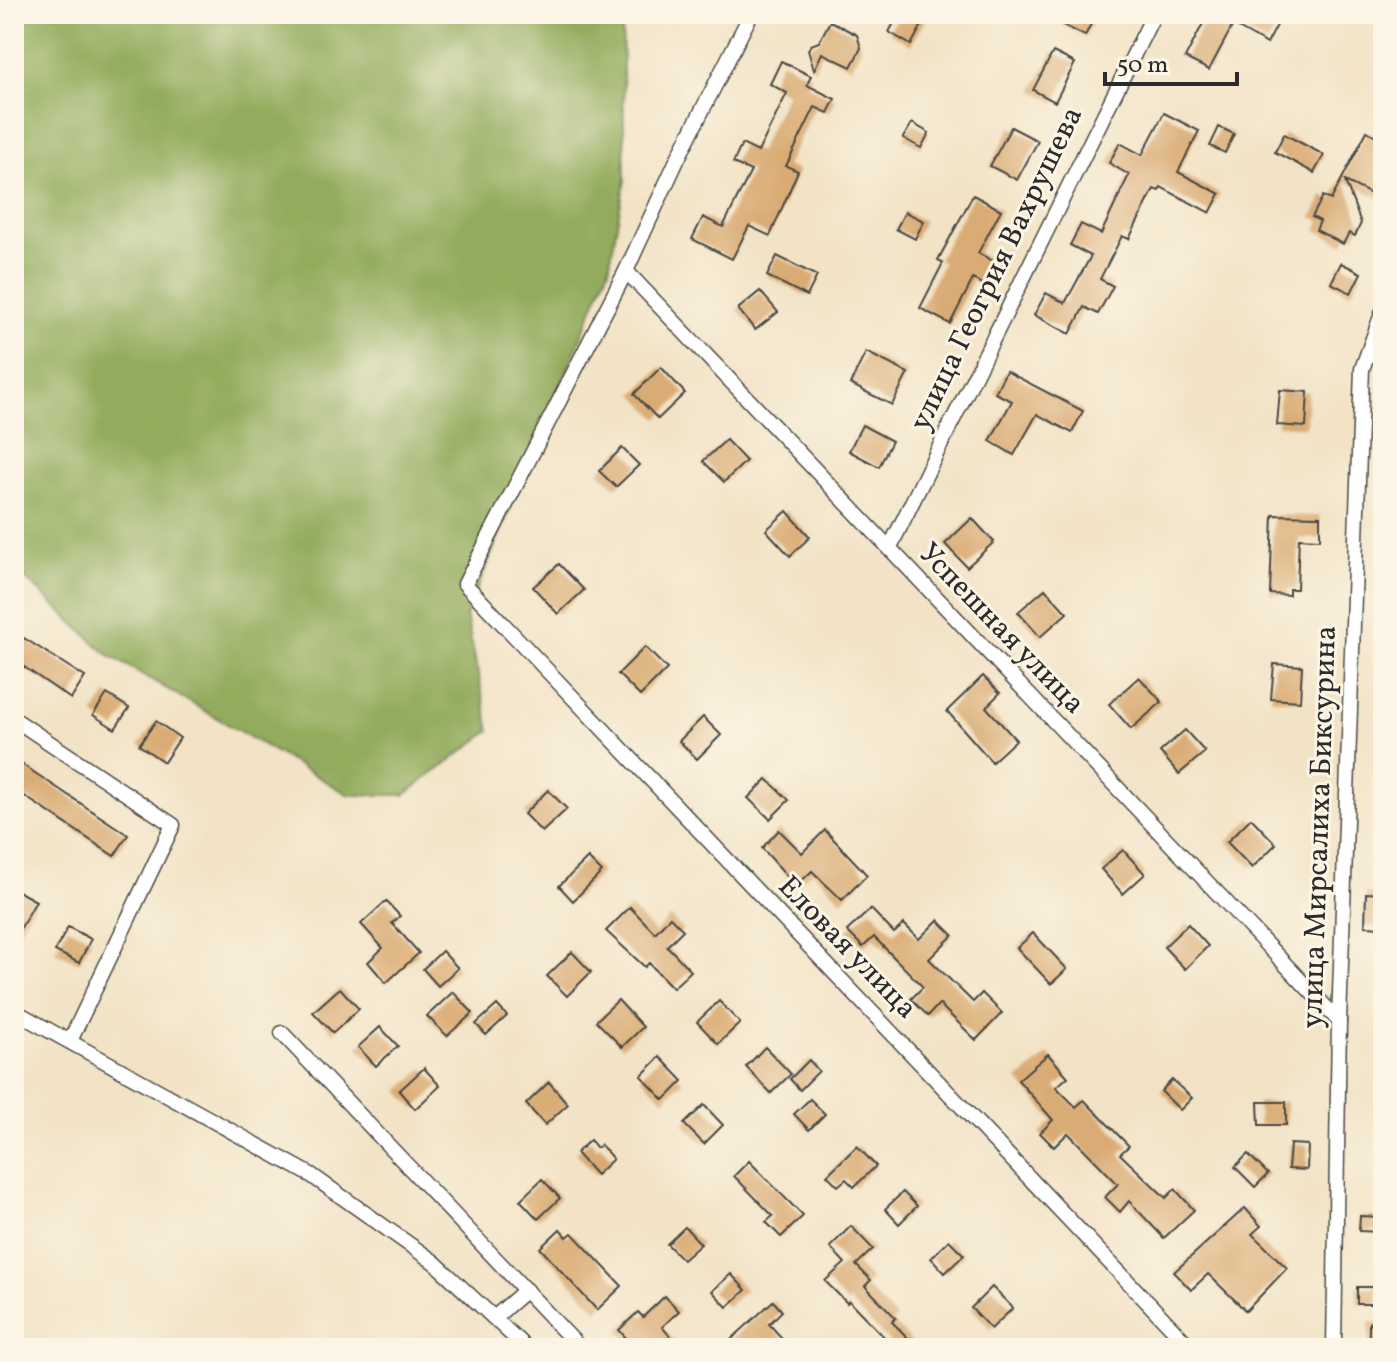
<svg xmlns="http://www.w3.org/2000/svg" width="1397" height="1362" viewBox="0 0 1397 1362" font-family="Vollkorn,serif">
	<style>
		.forest { fill: #92ab5c; stroke: #5e6b44; stroke-width: 2 }
		.building { fill: #daac74 }
		.lines { fill: none; stroke-linecap: round; stroke-linejoin: round }
		.minor-casing { stroke: #494742; stroke-width: 17 }
		.minor { stroke: #fff; stroke-width: 14 }
		.labels { text-anchor: middle; dominant-baseline: central; stroke-width: 6; stroke-linejoin: round; paint-order: stroke }
		.street-label { font-size: 30px; fill: #2b2b2b; stroke: #fcf5e5 }
	</style>
	<rect width="100%" height="100%" fill="#fcf5e5"/>
	<filter id="ink" filterUnits="userSpaceOnUse"><feTurbulence type="fractalNoise" baseFrequency=".0125" numOctaves="2"/><feDisplacementMap in="SourceGraphic" scale="16" xChannelSelector="R" yChannelSelector="G"/><feConvolveMatrix kernelMatrix="1 2 1 2 8 2 1 2 1" color-interpolation-filters="sRGB"/></filter>
	<filter id="wash" filterUnits="userSpaceOnUse"><feTurbulence type="fractalNoise" baseFrequency=".006" numOctaves="4" result="noise"/><feDisplacementMap in="SourceGraphic" scale="32" xChannelSelector="R" yChannelSelector="G"/><feGaussianBlur stdDeviation="1.8" result="paint"/><feColorMatrix in="noise" values="0 0 0 0 0 0 0 0 0 0 0 0 0 0 0 0 0 1.4 0 .05"/><feComposite in="paint" operator="in"/></filter>
	<g filter="url(#wash)">
		<rect width="100%" height="100%" fill="#f2e3c6"/>
		<polygon class="forest" points="14,14 622,14 625,180 609,269 466,616 490,731 404,795 349,795 107,654 14,568"/>
		<g id="blocks">
			<g class="building">
				<polygon points="899,14 928,14 911,45 889,32"/>
				<polygon points="1066,14 1096,14 1085,36 1061,24"/>
				<polygon points="1208,14 1273,14 1281,18 1267,44 1233,25 1209,70 1185,58"/>
				<polygon points="830,21 857,35 861,48 851,67 822,53 814,70 808,50 811,45 819,42"/>
				<polygon points="1053,52 1075,63 1055,102 1033,90"/>
				<polygon points="781,61 811,76 807,85 835,99 828,113 815,107 786,166 798,171 770,236 749,226 732,259 692,239 703,217 723,227 751,171 733,163 742,144 758,152 787,93 770,84"/>
				<polygon points="1164,113 1199,131 1178,172 1220,194 1210,213 1161,187 1159,191 1154,189 1129,239 1122,236 1100,279 1113,286 1098,314 1084,307 1070,334 1034,315 1046,293 1065,303 1091,256 1070,245 1081,224 1101,234 1129,175 1109,163 1120,143 1142,155"/>
				<polygon points="912,123 929,133 921,148 903,138"/>
				<polygon points="1011,127 1038,141 1017,180 990,166"/>
				<polygon points="1219,127 1234,134 1225,153 1210,146"/>
				<polygon points="1367,131 1383,140 1383,190 1379,198 1345,181 1361,223 1355,236 1349,233 1343,244 1316,230 1320,221 1312,217 1323,196 1331,200"/>
				<polygon points="1284,134 1324,155 1314,173 1275,152"/>
				<polygon points="973,195 1001,210 978,253 998,264 986,286 973,279 950,324 920,308 943,263 938,260"/>
				<polygon points="905,212 924,221 915,239 896,229"/>
				<polygon points="777,256 817,276 807,296 767,276"/>
				<polygon points="1341,263 1361,273 1351,293 1331,283"/>
				<polygon points="760,291 778,312 755,330 738,309"/>
				<polygon points="866,352 908,373 892,405 850,384"/>
				<polygon points="661,367 685,393 658,419 634,394"/>
				<polygon points="1006,371 1083,411 1072,433 1037,414 1014,455 990,441 1012,401 995,393"/>
				<polygon points="1280,390 1308,392 1306,427 1277,425"/>
				<polygon points="862,425 892,441 879,467 849,451"/>
				<polygon points="726,440 746,461 724,482 703,461"/>
				<polygon points="622,448 639,465 616,487 599,471"/>
				<polygon points="787,511 810,537 790,556 766,530"/>
				<polygon points="1273,515 1320,516 1320,539 1299,538 1297,589 1289,589 1289,595 1270,594"/>
				<polygon points="972,518 994,542 967,567 945,544"/>
				<polygon points="559,564 584,590 558,614 533,587"/>
				<polygon points="1045,589 1067,613 1040,637 1018,612"/>
				<polygon points="24,638 85,677 71,699 14,660 14,652"/>
				<polygon points="645,647 667,669 640,696 618,674"/>
				<polygon points="1274,664 1302,666 1300,701 1271,699"/>
				<polygon points="983,676 1000,693 986,707 1016,740 992,762 947,711"/>
				<polygon points="1139,677 1162,702 1131,729 1109,704"/>
				<polygon points="107,694 129,708 115,729 93,715"/>
				<polygon points="703,717 721,735 697,759 679,741"/>
				<polygon points="156,721 180,738 164,762 139,745"/>
				<polygon points="1185,730 1205,752 1179,774 1160,752"/>
				<polygon points="14,759 128,835 114,856 14,789"/>
				<polygon points="767,779 789,800 770,819 748,798"/>
				<polygon points="548,790 567,809 542,832 524,814"/>
				<polygon points="1251,818 1276,844 1252,868 1227,842"/>
				<polygon points="779,830 802,853 825,830 867,875 842,900 812,871 796,886 762,848"/>
				<polygon points="1123,850 1145,874 1123,894 1101,869"/>
				<polygon points="588,858 602,872 573,901 559,886"/>
				<polygon points="14,889 36,901 14,940"/>
				<polygon points="1366,893 1383,894 1383,927 1365,926"/>
				<polygon points="386,901 400,916 392,923 419,953 386,983 368,962 383,948 361,924"/>
				<polygon points="630,907 655,933 670,917 683,930 667,946 691,971 673,988 649,963 645,967 606,931"/>
				<polygon points="871,909 894,933 904,924 919,939 938,920 953,935 929,959 973,1002 982,993 1002,1013 976,1040 939,1004 928,1016 911,999 923,987 874,937 863,947 847,931"/>
				<polygon points="1188,924 1208,946 1185,969 1164,947"/>
				<polygon points="68,927 91,939 79,963 55,951"/>
				<polygon points="1033,933 1067,969 1051,984 1017,948"/>
				<polygon points="442,951 458,968 438,986 423,969"/>
				<polygon points="572,952 591,972 567,996 547,976"/>
				<polygon points="340,988 359,1009 333,1033 313,1012"/>
				<polygon points="453,992 473,1013 447,1036 427,1016"/>
				<polygon points="618,1000 643,1027 622,1047 596,1021"/>
				<polygon points="719,1001 740,1023 718,1044 697,1022"/>
				<polygon points="497,1005 507,1016 486,1035 476,1024"/>
				<polygon points="380,1027 398,1046 376,1066 358,1047"/>
				<polygon points="765,1047 791,1074 771,1093 746,1067"/>
				<polygon points="1048,1054 1068,1077 1056,1087 1076,1107 1084,1100 1129,1146 1120,1154 1166,1198 1175,1189 1194,1210 1164,1238 1129,1201 1120,1212 1105,1197 1118,1184 1068,1133 1054,1147 1040,1133 1053,1120 1018,1080"/>
				<polygon points="660,1057 683,1081 664,1100 641,1076"/>
				<polygon points="809,1060 819,1071 800,1090 790,1079"/>
				<polygon points="424,1068 440,1086 415,1109 399,1091"/>
				<polygon points="1172,1080 1192,1098 1180,1110 1161,1091"/>
				<polygon points="549,1082 568,1104 545,1125 526,1104"/>
				<polygon points="810,1099 825,1114 809,1130 794,1114"/>
				<polygon points="1258,1102 1286,1102 1286,1125 1259,1125"/>
				<polygon points="704,1105 723,1125 704,1144 684,1124"/>
				<polygon points="590,1140 597,1148 601,1145 613,1159 596,1175 576,1153"/>
				<polygon points="1290,1144 1308,1145 1307,1170 1288,1169"/>
				<polygon points="857,1146 876,1166 854,1187 846,1179 838,1186 827,1175"/>
				<polygon points="1248,1154 1268,1174 1255,1187 1235,1167"/>
				<polygon points="749,1161 803,1216 781,1237 766,1222 773,1216 734,1176"/>
				<polygon points="542,1179 560,1198 538,1219 520,1200"/>
				<polygon points="903,1192 917,1206 899,1224 885,1209"/>
				<polygon points="1245,1208 1261,1226 1252,1234 1287,1268 1246,1311 1208,1274 1191,1290 1174,1272"/>
				<polygon points="1360,1216 1383,1217 1383,1232 1359,1231"/>
				<polygon points="851,1226 873,1249 856,1265 871,1280 865,1286 896,1318 892,1322 918,1348 895,1348 849,1301 847,1303 825,1281 845,1263 830,1247"/>
				<polygon points="685,1227 701,1244 683,1260 667,1244"/>
				<polygon points="560,1229 567,1237 572,1233 622,1286 597,1310 540,1248"/>
				<polygon points="949,1240 964,1255 945,1273 931,1258"/>
				<polygon points="731,1274 746,1290 727,1307 712,1291"/>
				<polygon points="992,1287 1013,1308 991,1329 971,1308"/>
				<rect x="1357" y="1287" width="21" height="17"/>
				<polygon points="665,1296 679,1311 662,1327 681,1348 635,1348 619,1330 638,1312 643,1317"/>
				<polygon points="773,1301 782,1311 769,1324 791,1348 722,1348"/>
				<rect x="1369" y="1322" width="14" height="26"/>
			</g>
		</g>
	</g>
	<g filter="url(#ink)">
		<use href="#blocks" fill-opacity="0" stroke="#494742" stroke-width="2"/>
		<g class="lines">
			<g class="minor-casing">
				<g id="minor">
					<polyline points="751,14 678,158 626,271 465,584 1191,1348"/>
					<polyline points="626,271 1339,1021"/>
					<polyline points="889,549 1154,14"/>
					<polyline points="14,719 173,825 70,1041"/>
					<polyline points="14,1011 311,1175 434,1262 526,1348"/>
					<polyline points="282,1033 580,1348"/>
					<polyline points="494,1318 526,1290"/>
					<polyline points="1334,1348 1339,1021 1362,369 1383,311"/>
				</g>
			</g>
			<use href="#minor" class="minor"/>
		</g>
	</g>
	<g class="labels">
		<g class="street-label">
			<text transform="translate(997 269) rotate(-64)">улица Геогрия Вахрушева</text>
			<text transform="translate(1001 629) rotate(46)">Успешная улица</text>
			<text transform="translate(1320 827) rotate(-88)">улица Мирсалиха Биксурина</text>
			<text transform="translate(847 948) rotate(46)">Еловая улица</text>
		</g>
	</g>
	<rect width="1397" height="1362" fill="none" stroke="#fcf5e5" stroke-width="48"/>
	<path d="M1105 72v12h132v-12" fill="none" stroke="#2b2b2b" stroke-width="4"/>
	<text x="1117" y="72" font-size="24" fill="#2b2b2b" stroke="#fcf5e5" stroke-width="6" paint-order="stroke">50 m</text>
</svg>
